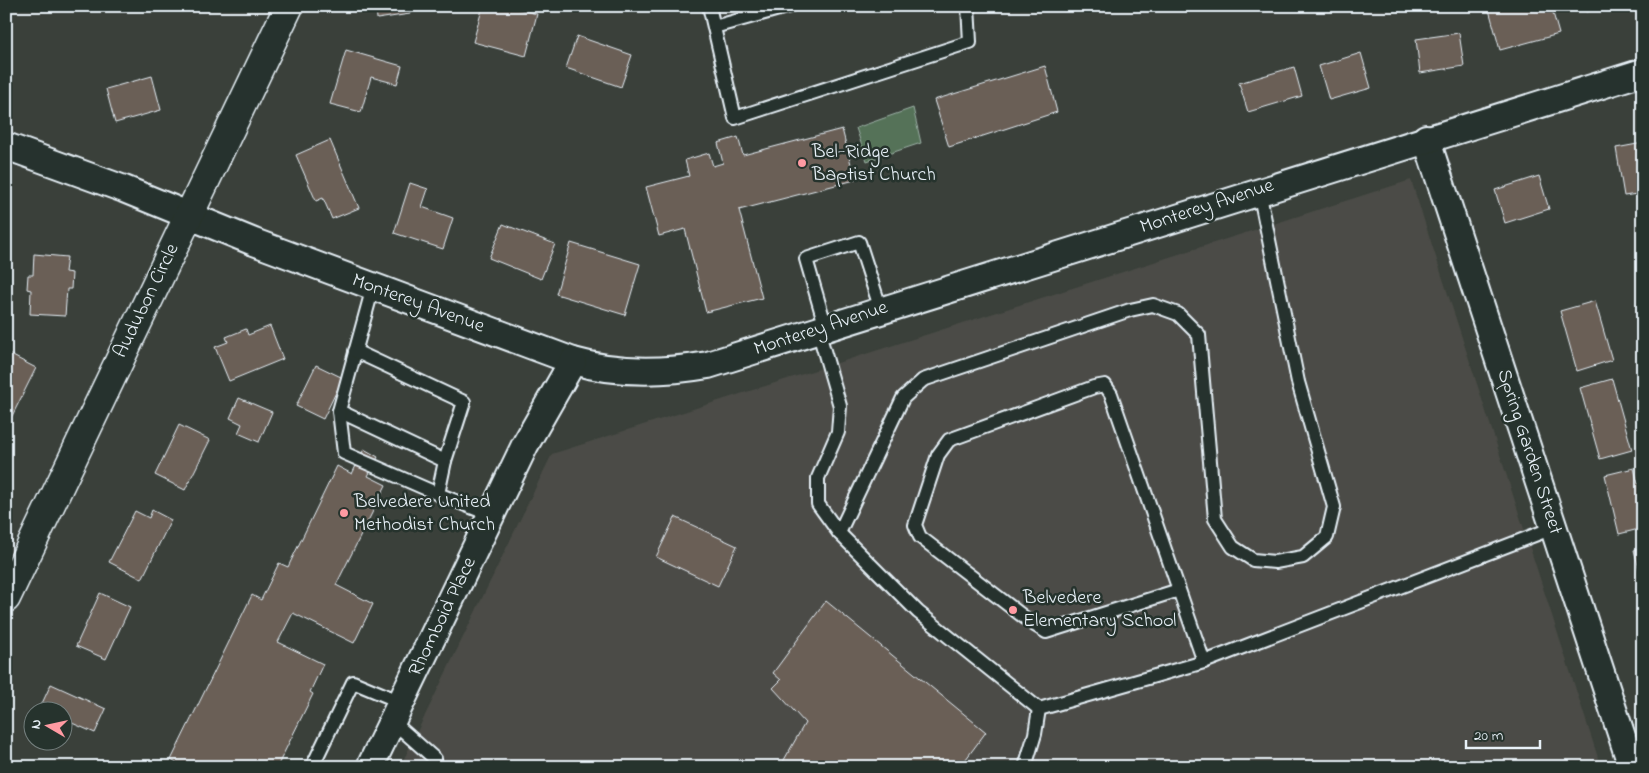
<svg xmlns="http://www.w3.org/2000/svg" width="1649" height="773" viewBox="0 0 1649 773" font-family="'Indie Flower',sans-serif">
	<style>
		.built { fill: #4b4c47 }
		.green { fill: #557259; stroke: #9eb2a8 }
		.building { fill: #6a5e57; stroke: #e8f1f8 }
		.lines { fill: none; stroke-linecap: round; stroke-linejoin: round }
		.lane-casing { stroke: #e8f1f8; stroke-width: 16 }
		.street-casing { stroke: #e8f1f8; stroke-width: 30 }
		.secondary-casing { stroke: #e8f1f8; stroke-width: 31 }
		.lane { stroke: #26332d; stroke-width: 12 }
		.street { stroke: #26332d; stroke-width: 26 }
		.secondary { stroke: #26332d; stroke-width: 28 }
		.poi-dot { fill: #ff9aa2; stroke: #26332d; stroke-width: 2 }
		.labels { text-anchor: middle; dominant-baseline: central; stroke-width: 5; stroke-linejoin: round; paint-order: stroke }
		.poi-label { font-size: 20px; fill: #e8f1f8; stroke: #26332d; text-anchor: start }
		.street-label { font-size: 20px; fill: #e8f1f8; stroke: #26332d }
	</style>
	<rect width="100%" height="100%" fill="#3a403a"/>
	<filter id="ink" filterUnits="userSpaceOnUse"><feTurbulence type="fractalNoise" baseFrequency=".02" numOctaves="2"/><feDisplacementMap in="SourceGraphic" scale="10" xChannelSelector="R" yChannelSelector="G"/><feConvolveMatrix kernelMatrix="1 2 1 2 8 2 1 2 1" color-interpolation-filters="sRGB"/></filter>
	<g filter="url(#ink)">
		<polygon class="built" points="1411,180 1601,767 400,767 552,454"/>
		<polygon class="green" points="913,108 921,143 867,161 856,128"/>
		<g class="building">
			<polygon points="197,6 211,6 209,11"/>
			<polygon points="376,6 409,6 410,14 377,19"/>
			<polygon points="483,6 508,6 537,14 526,56 473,42"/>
			<polygon points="1488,6 1551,6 1559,34 1500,50"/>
			<polygon points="1585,6 1605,6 1587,12"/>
			<polygon points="1459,33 1464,66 1420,73 1416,39"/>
			<polygon points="577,36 632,55 621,87 566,68"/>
			<polygon points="346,50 402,66 397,84 371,77 361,112 330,104"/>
			<polygon points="1361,53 1371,88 1329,100 1319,66"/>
			<polygon points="1045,66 1057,112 949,147 934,100"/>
			<polygon points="1294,67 1302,96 1248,112 1239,83"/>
			<polygon points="152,76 161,110 115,123 106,89"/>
			<polygon points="842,129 855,180 739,210 762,298 706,312 685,229 659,236 646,187 689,176 685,160 709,153 713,166 723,163 718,143 738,137 743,155"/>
			<polygon points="330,140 359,208 332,219 323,198 316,201 296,155"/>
			<polygon points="1643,143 1643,193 1624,196 1616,148"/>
			<polygon points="1539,176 1549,209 1505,223 1495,190"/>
			<polygon points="410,183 428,189 422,207 453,218 443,249 394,233"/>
			<polygon points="503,224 555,244 541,279 489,258"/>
			<polygon points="571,243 640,264 625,315 556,294"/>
			<polygon points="34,254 67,257 65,272 72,273 71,289 67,289 65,316 30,314 31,290 27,289 28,275 33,275"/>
			<polygon points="1595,301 1612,360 1577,371 1560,311"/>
			<polygon points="270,326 283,359 229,381 215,347 228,342 226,337 246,329 248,335"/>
			<polygon points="9,354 36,368 12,416 6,413 6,360"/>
			<polygon points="316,365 343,378 323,419 296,406"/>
			<polygon points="1612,379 1632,450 1600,459 1580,388"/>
			<polygon points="239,398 272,412 259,442 238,433 242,424 230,418"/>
			<polygon points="179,425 210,440 185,490 155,475"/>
			<polygon points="364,449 378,457 368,476 386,485 336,585 373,604 354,643 293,613 278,642 323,664 310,692 313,694 277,767 184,767 171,760 252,595 261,600 279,563 288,567 337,466 352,474"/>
			<polygon points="1634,468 1638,484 1643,483 1643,528 1619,534 1605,475"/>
			<polygon points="152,510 171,520 142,579 109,562 135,511 149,518"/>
			<polygon points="675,517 737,546 718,586 656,557"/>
			<polygon points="1643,548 1643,584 1634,550"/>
			<polygon points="100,593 130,607 106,659 76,646"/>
			<polygon points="826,601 986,732 960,767 780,767 805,723 773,688 781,680 773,673"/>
			<polygon points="51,684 106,709 95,733 72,723 62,744 54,740 62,740 62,710 39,710"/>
		</g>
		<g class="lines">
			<g class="lane-casing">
				<g id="lane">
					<polyline points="709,6 735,118 970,42 968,6"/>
					<polyline points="714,27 790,6"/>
					<polyline points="373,287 339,411 445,461 438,494 491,515"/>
					<polyline points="826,328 806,259 859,242 881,310"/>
					<polyline points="818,330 840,406 838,432 818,478 818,504 839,533 918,612 1039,709"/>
					<polyline points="355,351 464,402 445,461"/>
					<polyline points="339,411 344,453 438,494"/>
					<polyline points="839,533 903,398 923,380 1130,310 1153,305 1178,314 1199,335 1215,519 1233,547 1253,560 1275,562 1303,557 1327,537 1334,507 1298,382 1259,191"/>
					<polyline points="1179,590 1046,632 1033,624 920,537 915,525 938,455 949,440 1094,387 1105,385 1111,394 1204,662"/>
					<polyline points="392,721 435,759 435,767"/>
					<polyline points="312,767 353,682 401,702"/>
					<polyline points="1025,767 1035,734 1039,709 1204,662 1553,528"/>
				</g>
			</g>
			<g class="street-casing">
				<g id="street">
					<polyline points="1426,138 1632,767"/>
					<path d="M6,146L124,189L254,242L573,361C618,374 662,373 708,365L1643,72"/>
					<polyline points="370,767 525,445 573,361"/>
				</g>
			</g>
			<g class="secondary-casing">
				<polyline id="secondary" points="6,598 289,6"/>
			</g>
			<use href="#lane" class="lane"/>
			<use href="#street" class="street"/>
			<use href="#secondary" class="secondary"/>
		</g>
	</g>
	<g class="poi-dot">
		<circle cx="802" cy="163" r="5"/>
		<circle cx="344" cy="513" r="5"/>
		<circle cx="1013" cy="610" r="5"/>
	</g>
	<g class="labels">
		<g class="poi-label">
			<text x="812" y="152">Bel-Ridge<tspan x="812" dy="23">Baptist Church</tspan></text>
			<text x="354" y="502">Belvedere United<tspan x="354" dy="23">Methodist Church</tspan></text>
			<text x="1023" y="598">Belvedere<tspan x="1023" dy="23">Elementary School</tspan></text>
		</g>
		<g class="street-label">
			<text transform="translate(1207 207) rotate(-18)">Monterey Avenue</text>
			<text transform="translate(147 301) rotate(-64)">Audubon Circle</text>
			<text transform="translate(418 304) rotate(20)">Monterey Avenue</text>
			<text transform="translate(821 329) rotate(-18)">Monterey Avenue</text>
			<text transform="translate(1529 452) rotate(72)">Spring Garden Street</text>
			<text transform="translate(443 617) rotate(-64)">Rhomboid Place</text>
		</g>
	</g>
	<rect width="1649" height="773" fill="none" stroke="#26332d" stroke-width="25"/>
	<rect x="12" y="12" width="1624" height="748" fill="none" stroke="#e8f1f8" stroke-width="2" filter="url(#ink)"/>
	<g transform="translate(48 726) rotate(279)"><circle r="24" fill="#26332d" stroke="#747f7e"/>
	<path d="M0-4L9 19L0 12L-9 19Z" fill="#ff9aa2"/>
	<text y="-8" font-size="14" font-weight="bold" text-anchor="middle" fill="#e8f1f8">N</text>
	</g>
	<path d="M1466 740v8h74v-8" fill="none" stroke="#e8f1f8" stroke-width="2.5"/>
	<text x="1474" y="740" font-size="15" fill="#e8f1f8" stroke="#26332d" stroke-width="4" paint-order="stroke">20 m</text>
</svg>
